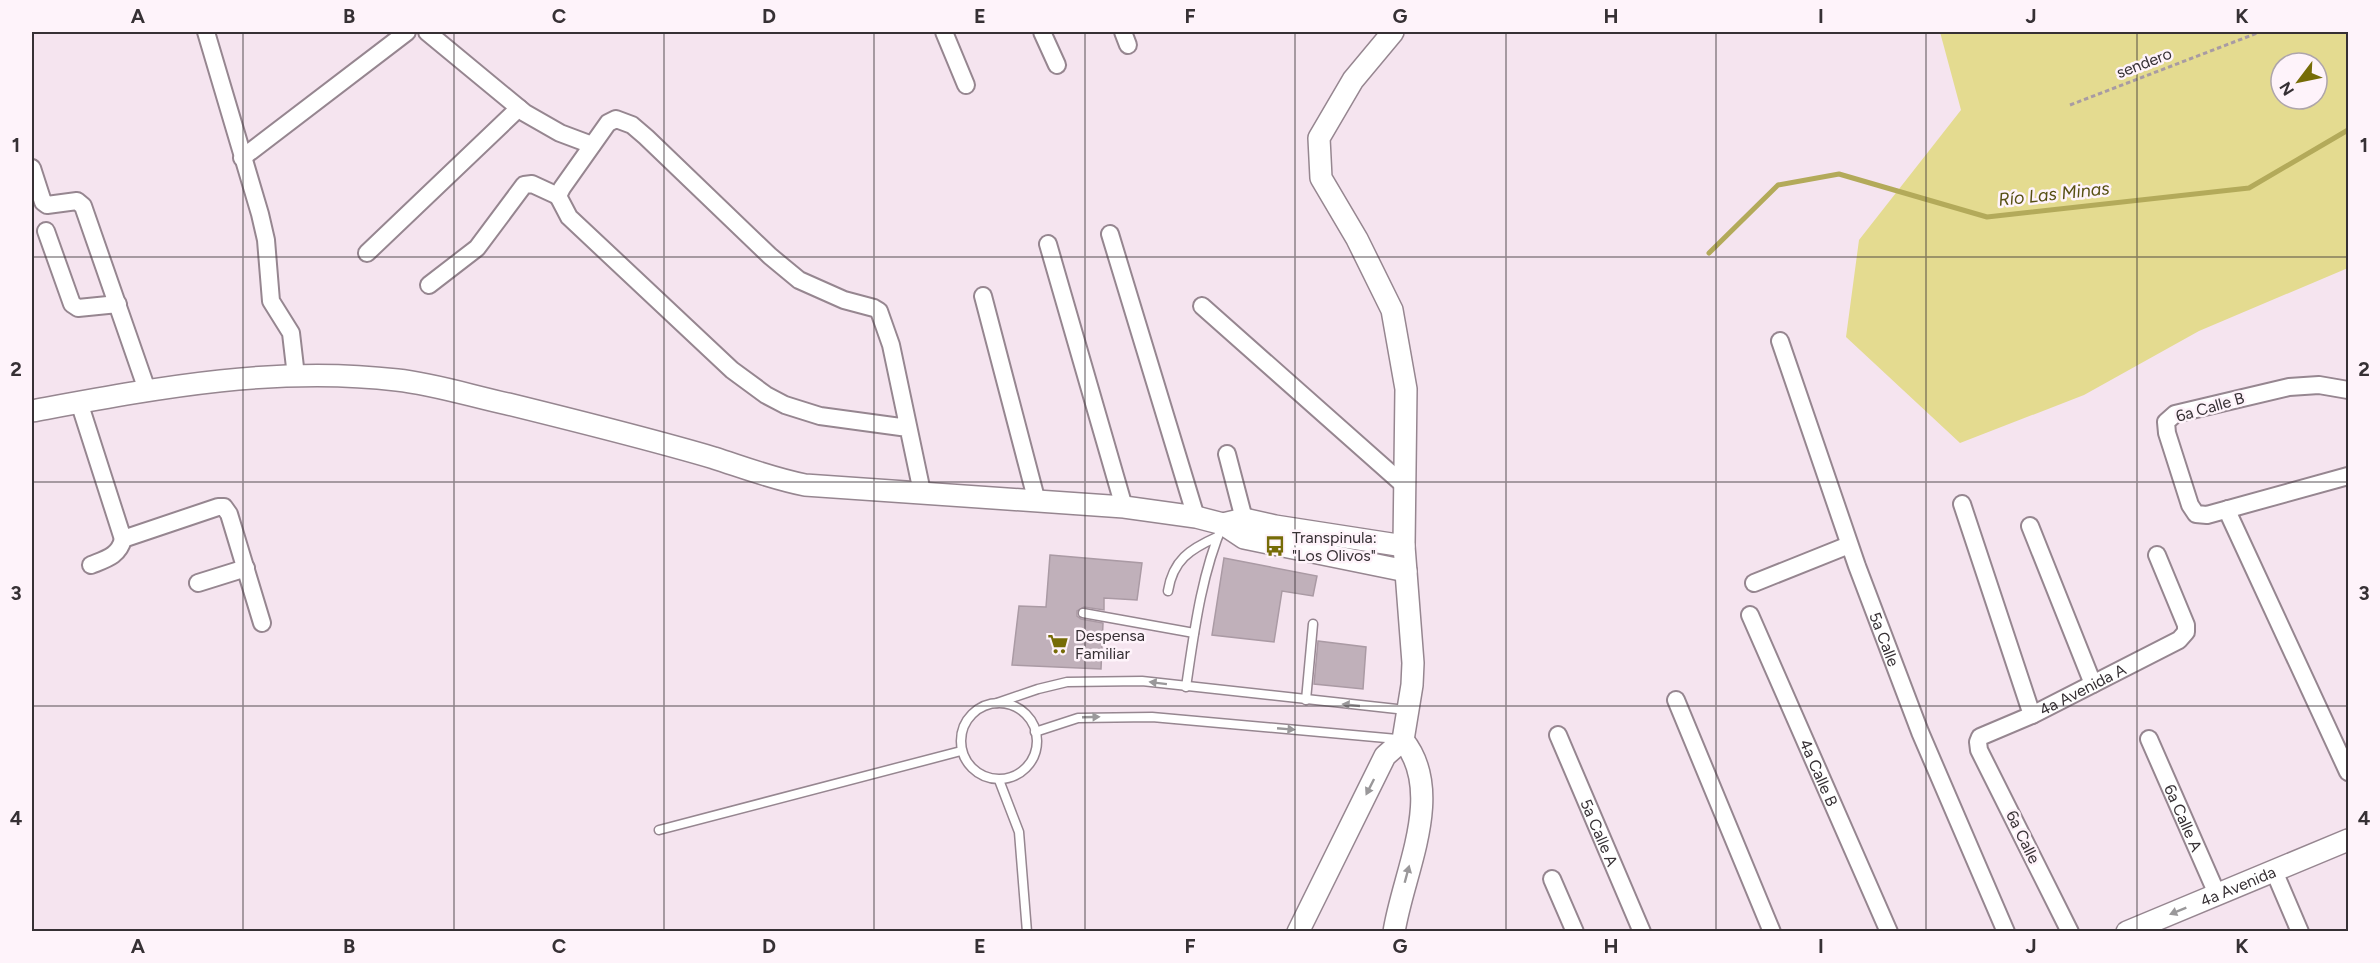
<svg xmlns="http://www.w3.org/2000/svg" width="2380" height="963" viewBox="0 0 2380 963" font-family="Figtree,sans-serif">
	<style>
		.green { fill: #e4db90; fill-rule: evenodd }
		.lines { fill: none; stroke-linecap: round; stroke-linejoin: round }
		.stream { stroke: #b3aa5a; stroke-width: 5 }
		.building { fill: #c0b0ba; stroke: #aa9aa4; stroke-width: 1.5 }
		.service-casing { stroke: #968690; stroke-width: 11 }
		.minor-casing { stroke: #968690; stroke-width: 20 }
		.tertiary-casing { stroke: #968690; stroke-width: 24 }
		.path { stroke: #a89ba3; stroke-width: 3; stroke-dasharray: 4.5 3; stroke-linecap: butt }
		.service { stroke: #fff; stroke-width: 8 }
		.minor { stroke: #fff; stroke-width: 16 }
		.tertiary { stroke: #fff; stroke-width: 21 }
		.oneway { fill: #9a989a }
		.grid { fill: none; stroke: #363034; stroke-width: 1.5; stroke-opacity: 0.55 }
		.labels { text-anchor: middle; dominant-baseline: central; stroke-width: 5; stroke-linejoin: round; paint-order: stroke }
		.street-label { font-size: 16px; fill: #363034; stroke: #fef3fa }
		.poi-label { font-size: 16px; fill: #363034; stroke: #fef3fa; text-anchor: start }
		.water-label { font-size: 18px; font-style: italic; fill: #575013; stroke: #fef3fa }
		.neatline { fill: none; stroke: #363034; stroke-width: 2 }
		.grid-label { font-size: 20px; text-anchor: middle; font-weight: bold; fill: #363034 }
	</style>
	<rect width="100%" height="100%" fill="#f5e4ef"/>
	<path class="green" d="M1940,32H2348V268L2199,331L2084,395L1960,443L1846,337L1859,240L1961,110ZM2281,63H2317V99H2281Z"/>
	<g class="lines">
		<polyline class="stream" points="1709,253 1778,185 1839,174 1987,217 2249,188 2348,130"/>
	</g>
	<g class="building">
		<polygon points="1050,555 1142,563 1137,600 1104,598 1104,610 1084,607 1077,611 1077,616 1081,619 1103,623 1101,669 1012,665 1019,606 1046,607"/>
		<polygon points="1224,558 1317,576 1313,596 1282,591 1274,642 1212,635"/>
		<polygon points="1318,641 1366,647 1363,689 1314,684"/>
	</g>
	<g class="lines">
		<g class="service-casing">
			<g id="service">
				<path d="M1168,591C1173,560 1190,549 1217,537"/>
				<polyline points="1083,613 1194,633"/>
				<path d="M1186,687C1194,633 1201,575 1223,524"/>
				<polyline points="1306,700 1313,624"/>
				<polyline points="997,703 1038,689 1067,682 1142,681 1406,710"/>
				<circle cx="999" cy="741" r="38"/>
				<polyline points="1035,732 1078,718 1152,717 1397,739"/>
				<polyline points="999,780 1019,832 1027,932"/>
				<polyline points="659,830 961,751"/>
			</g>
		</g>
		<g class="minor-casing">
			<g id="minor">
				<polyline points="206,32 260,214 266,240 271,301 291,333 296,376"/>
				<polyline points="427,32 525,113 560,133 592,145"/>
				<polyline points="944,32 966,85"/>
				<polyline points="1042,32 1057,65"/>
				<polyline points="1123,32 1128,45"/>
				<polyline points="242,158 407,32"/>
				<polyline points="32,168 43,202 47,205 77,201 83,206 147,390"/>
				<polyline points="46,231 72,304 78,308 118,304"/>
				<polyline points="1110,234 1196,517"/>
				<polyline points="1048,244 1124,507"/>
				<polyline points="367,253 519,108"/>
				<polyline points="429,285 477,248 524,185 532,184 558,196"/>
				<polyline points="983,296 1037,502"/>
				<polyline points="1202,306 1405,486"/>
				<path id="s1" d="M1780,341L1857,566L1920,732L2006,932"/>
				<polyline points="2348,390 2319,385 2289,387 2175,414 2166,422 2167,433 2190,505 2196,514 2207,515 2348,476"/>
				<polyline points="79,402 123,539 218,507 224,507 229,514 262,623"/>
				<polyline points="908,428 820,416 785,405 766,395 732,370 569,217 558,196 562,188 608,123 616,119 632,125 646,137 770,256 799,280 844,300 874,308 879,311 891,345 922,492"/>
				<polyline points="1227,454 1244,519"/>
				<polyline points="1962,504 2032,715"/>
				<polyline points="2228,509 2230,517 2348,772"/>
				<polyline points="2030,526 2093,684"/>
				<path d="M91,565C106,559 119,556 123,539"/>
				<polyline points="198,583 246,568"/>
				<polyline points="1754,583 1849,545"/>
				<path id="s2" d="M1750,615L1889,932"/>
				<polyline points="1676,700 1772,932"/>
				<path id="s3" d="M1558,735L1642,932"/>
				<path id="s4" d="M2149,739L2217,894"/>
				<polyline points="2274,871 2300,932"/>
				<polyline points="1552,879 1575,932"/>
				<path id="s5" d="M2070,932L1979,750L1978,742L1980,737L2032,715L2179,640L2186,632V625L2157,555"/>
			</g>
		</g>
		<g class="tertiary-casing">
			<g id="tertiary">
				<path d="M32,411C152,389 274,365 397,380C434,384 471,396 508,404C577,421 646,438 714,458C745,468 774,479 805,485L1124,507L1196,517L1223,524L1244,538L1406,571"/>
				<polyline points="1223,524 1244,519 1275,526 1404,546"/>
				<polyline points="1298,932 1385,756 1403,740 1412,685 1413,663 1404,546 1406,389 1392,310 1357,239 1321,178 1319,138 1353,80 1393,32"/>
				<path d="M1394,932C1403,873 1446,793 1403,740"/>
				<path id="s6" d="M2127,932L2348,840"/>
			</g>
		</g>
		<polyline class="path" points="2070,105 2260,32"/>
		<use href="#service" class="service"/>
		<use href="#minor" class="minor"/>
		<use href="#tertiary" class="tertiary"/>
	</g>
	<defs><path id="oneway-solid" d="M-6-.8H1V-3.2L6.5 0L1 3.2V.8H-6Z" transform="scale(1.5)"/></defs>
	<g class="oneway">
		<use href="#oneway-solid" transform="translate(1158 683) rotate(-173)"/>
		<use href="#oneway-solid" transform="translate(1351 705) rotate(-174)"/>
		<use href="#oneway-solid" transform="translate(1091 717) rotate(-2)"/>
		<use href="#oneway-solid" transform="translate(1286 729) rotate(5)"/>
		<use href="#oneway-solid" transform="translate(1370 787) rotate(117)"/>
		<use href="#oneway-solid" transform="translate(1407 874) rotate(-75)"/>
		<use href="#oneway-solid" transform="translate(2178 911) rotate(158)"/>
	</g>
	<path class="grid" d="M243,32V932M454,32V932M664,32V932M874,32V932M1085,32V932M1295,32V932M1506,32V932M1716,32V932M1926,32V932M2137,32V932M32,257H2348M32,482H2348M32,706H2348"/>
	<defs>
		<g id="bus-bare" transform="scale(1.62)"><path d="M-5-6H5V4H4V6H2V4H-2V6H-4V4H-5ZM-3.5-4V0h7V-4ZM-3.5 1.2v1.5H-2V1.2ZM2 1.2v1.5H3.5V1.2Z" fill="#766c07" stroke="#fef3fa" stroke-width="2.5" paint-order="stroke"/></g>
		<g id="supermarket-bare" transform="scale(1.62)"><path d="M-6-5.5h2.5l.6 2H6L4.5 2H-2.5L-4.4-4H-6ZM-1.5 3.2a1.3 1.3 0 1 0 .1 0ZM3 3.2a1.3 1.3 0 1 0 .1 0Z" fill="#766c07" stroke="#fef3fa" stroke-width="2.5" paint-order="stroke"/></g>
	</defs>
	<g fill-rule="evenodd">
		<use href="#bus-bare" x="1275" y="546"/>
		<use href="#supermarket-bare" x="1058" y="644"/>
	</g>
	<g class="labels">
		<g class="street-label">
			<text transform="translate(2144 63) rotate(-21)">sendero</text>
			<text transform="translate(2210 407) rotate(-16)">6a Calle B</text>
			<text stroke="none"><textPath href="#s1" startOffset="316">5a Calle</textPath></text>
			<text stroke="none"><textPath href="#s5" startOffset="330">4a Avenida A</textPath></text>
			<text stroke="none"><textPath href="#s2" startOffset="172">4a Calle B</textPath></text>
			<text stroke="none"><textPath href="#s4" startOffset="86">6a Calle A</textPath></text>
			<text stroke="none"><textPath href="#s3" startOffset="106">5a Calle A</textPath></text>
			<text transform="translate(2023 837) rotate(64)">6a Calle</text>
			<text stroke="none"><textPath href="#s6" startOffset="120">4a Avenida</textPath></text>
		</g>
		<g class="poi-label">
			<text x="1292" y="537">Transpinula:<tspan x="1292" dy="18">"Los Olivos"</tspan></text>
			<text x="1075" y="635">Despensa<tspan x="1075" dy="18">Familiar</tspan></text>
		</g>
		<g class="water-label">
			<text transform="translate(2054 194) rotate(-6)">Río Las Minas</text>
		</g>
	</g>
	<rect width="2380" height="963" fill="none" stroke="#fef3fa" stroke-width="66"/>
	<g transform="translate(2299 81) rotate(238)"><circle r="28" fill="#fef3fa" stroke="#aea5ab" stroke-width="1.5"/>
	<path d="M0-4.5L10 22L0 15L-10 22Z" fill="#766c07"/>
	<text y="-9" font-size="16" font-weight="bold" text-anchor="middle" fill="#363034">N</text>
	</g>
	<rect x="33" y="33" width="2314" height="897" class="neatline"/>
	<g class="grid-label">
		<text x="138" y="23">A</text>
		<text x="349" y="23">B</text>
		<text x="559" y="23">C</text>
		<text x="769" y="23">D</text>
		<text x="980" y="23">E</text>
		<text x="1190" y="23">F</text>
		<text x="1400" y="23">G</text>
		<text x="1611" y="23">H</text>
		<text x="1821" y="23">I</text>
		<text x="2031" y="23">J</text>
		<text x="2242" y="23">K</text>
		<text x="16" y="152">1</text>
		<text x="2364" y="152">1</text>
		<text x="16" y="376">2</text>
		<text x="2364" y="376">2</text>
		<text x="16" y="600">3</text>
		<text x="2364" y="600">3</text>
		<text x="16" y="825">4</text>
		<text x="2364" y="825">4</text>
		<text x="138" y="953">A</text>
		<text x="349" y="953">B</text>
		<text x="559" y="953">C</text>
		<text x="769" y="953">D</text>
		<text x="980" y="953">E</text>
		<text x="1190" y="953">F</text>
		<text x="1400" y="953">G</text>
		<text x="1611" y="953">H</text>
		<text x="1821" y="953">I</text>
		<text x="2031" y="953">J</text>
		<text x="2242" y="953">K</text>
	</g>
</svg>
